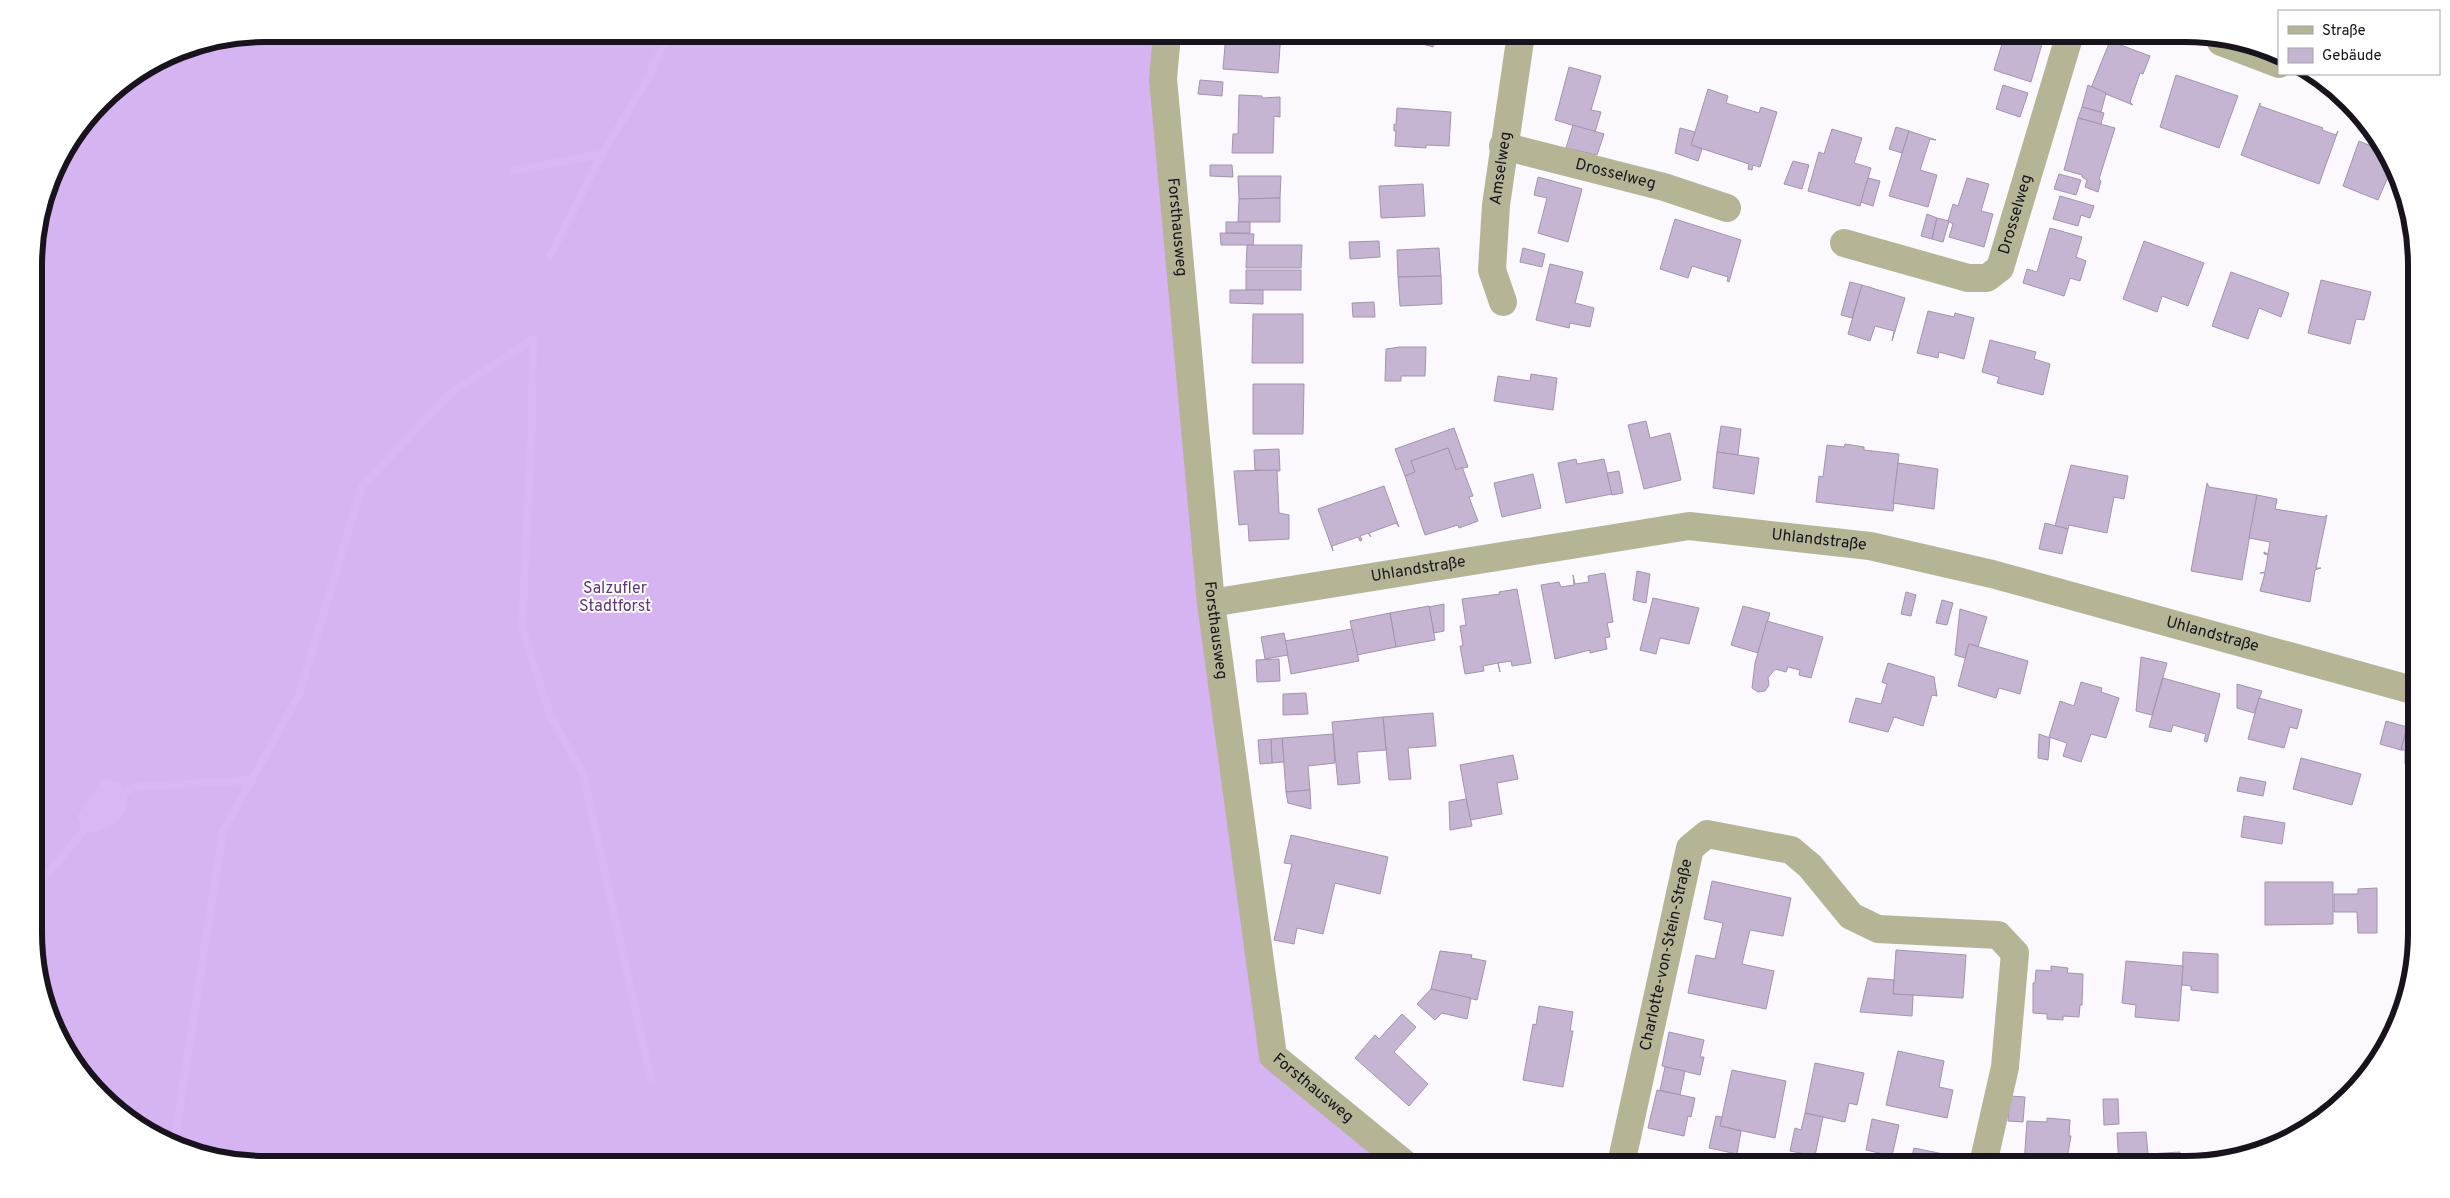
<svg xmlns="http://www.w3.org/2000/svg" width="2450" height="1198" viewBox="0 0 2450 1198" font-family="Overpass,sans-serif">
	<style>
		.forest { fill: #d6b3f1 }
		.water { fill: #d9b7f4 }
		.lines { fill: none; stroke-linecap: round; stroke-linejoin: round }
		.stream { stroke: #d9b7f4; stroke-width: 8 }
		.building { fill: #c5b5d2; stroke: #a393af }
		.street { stroke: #b5b495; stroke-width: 28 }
		.labels { text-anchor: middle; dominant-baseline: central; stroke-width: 4; stroke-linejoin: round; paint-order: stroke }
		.street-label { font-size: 16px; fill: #19131d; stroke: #fff }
		.park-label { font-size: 16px; fill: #5f337b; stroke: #fff }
		.rim { fill: none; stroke: #19131d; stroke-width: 6 }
	</style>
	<rect width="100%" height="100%" fill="#fbf8fe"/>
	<polygon class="forest" points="265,34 1156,34 1265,1059 1394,1164 265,1164 163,1141 81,1074 51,1022 36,963 34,250 58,163 112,91 177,51"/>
	<polygon class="water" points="103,778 119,782 127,791 127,806 120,821 95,833 83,830 77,816"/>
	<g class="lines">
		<g class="stream">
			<polyline points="513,171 602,154"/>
			<polyline points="550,256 602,154 647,80 668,34"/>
			<polyline points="533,339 532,422 522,627 550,715 583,774 651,1080"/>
			<polyline points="118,795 135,787 252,780"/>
			<polyline points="36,888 89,824"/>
			<polyline points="174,1143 223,831 299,695 362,486 452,392 533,339"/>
		</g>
	</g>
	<g class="building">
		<polygon points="1226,34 1281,34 1278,73 1223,69"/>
		<polygon points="1414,34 1436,36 1433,47 1412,41"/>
		<polygon points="1428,34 1465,34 1463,42"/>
		<polygon points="1555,34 1576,34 1579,35 1576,43"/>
		<polygon points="1576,34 1600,34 1598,40"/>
		<polygon points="2005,34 2035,34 2044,37 2031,82 1994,70"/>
		<polygon points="2110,41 2150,56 2143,74 2140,73 2130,102 2133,105 2091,88"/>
		<polygon points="1569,67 1601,76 1591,110 1601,112 1595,132 1555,120"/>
		<polygon points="2176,75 2238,96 2219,148 2160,127"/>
		<polygon points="1200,80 1223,82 1222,96 1198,94"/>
		<polygon points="2003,85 2028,93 2020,117 1996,109"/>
		<polygon points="2088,85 2106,93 2101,112 2082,107"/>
		<polygon points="1708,89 1728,96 1726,103 1759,113 1761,107 1777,112 1760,167 1753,165 1752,170 1748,169 1749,164 1691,145"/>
		<polygon points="1239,95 1262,96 1262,98 1280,97 1280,117 1274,116 1273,153 1232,153 1233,134 1238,134"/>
		<polygon points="2260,103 2260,106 2323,128 2322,130 2336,135 2338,131 2319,184 2241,155"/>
		<polygon points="2082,107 2104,113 2101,124 2078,118"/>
		<polygon points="1397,108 1451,112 1449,146 1426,145 1426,148 1395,146 1396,131 1394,131 1394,124 1396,125"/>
		<polygon points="2078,118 2115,128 2099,179 2101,181 2098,192 2085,187 2087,180 2082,177 2082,175 2064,170"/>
		<polygon points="1573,125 1604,134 1597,155 1566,148"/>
		<polygon points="1896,127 1909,131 1902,153 1889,149"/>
		<polygon points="1680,128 1695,132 1691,145 1702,149 1698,161 1675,153"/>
		<polygon points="1832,129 1862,138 1854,163 1871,168 1860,206 1808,191 1819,152 1824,154"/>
		<polygon points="1909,131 1936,140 1930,139 1920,170 1937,175 1928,207 1889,196"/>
		<polygon points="2359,141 2381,150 2382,148 2394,168 2391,170 2378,200 2343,186"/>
		<polygon points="1793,161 1809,165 1802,189 1784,184"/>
		<polygon points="1210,165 1232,165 1233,177 1210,176"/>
		<polygon points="2059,174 2081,180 2076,195 2054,189"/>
		<polygon points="1238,176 1281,176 1280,198 1239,199"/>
		<polygon points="1538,177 1582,189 1568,242 1538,233 1547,198 1534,195"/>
		<polygon points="1868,178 1880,181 1873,206 1861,202"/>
		<polygon points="1967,178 1989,184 1981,211 1993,214 1984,247 1949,237 1953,224 1948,221 1953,204 1958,206"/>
		<polygon points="1423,184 1425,216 1381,218 1379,186"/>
		<polygon points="2060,196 2094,206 2090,218 2081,215 2078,226 2053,219"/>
		<polygon points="1280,198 1280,222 1238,222 1239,199"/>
		<polygon points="2407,209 2413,232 2402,229"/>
		<polygon points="1927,214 1937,218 1932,239 1921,236"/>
		<polygon points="1937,218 1949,221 1943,242 1932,239"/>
		<polygon points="1675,219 1741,240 1729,282 1727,281 1728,277 1692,266 1688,278 1660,269"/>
		<rect x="1226" y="222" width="24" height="11"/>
		<polygon points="2050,228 2082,237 2076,257 2086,261 2080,281 2070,278 2064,296 2023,283 2027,269 2037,272"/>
		<polygon points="1220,233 1254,234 1253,245 1221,245"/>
		<polygon points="1379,241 1380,257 1350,259 1349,242"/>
		<polygon points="2144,241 2204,263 2188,306 2162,296 2157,312 2123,299"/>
		<polygon points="1247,245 1302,245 1301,268 1246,268"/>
		<polygon points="1439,248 1441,276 1398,277 1397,250"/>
		<polygon points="1523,248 1545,254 1542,267 1520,262"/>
		<polygon points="1550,264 1583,272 1575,303 1594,308 1590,327 1570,323 1569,328 1536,320"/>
		<rect x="1246" y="270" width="55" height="20"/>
		<polygon points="2231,272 2289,293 2281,317 2259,308 2248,339 2212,326"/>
		<polygon points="1441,276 1442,304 1400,306 1398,277"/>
		<polygon points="2321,280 2371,292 2364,320 2356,319 2350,344 2308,333"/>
		<polygon points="1850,282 1862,285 1852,318 1841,315"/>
		<polygon points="1862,285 1905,298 1892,341 1894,331 1875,326 1870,341 1848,334"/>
		<polygon points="1230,290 1263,290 1263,304 1230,303"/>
		<polygon points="1374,302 1375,317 1353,317 1352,303"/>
		<polygon points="1928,311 1954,317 1955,313 1974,318 1964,359 1939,352 1938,358 1917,353"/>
		<polygon points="1253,314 1303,314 1303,363 1252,363"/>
		<polygon points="1990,340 2036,352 2034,359 2050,364 2043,395 1997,383 1999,377 1982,372"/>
		<polygon points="1400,347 1426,347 1425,376 1401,376 1401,381 1385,381 1386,349"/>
		<polygon points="1531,374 1557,378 1553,410 1494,401 1498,376 1530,381"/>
		<polygon points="1253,384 1304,384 1303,434 1253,434"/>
		<polygon points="1646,421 1650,438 1670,433 1681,480 1644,489 1628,425"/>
		<polygon points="1721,426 1741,429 1738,455 1717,452"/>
		<polygon points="1454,428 1468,467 1456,470 1448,448 1411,461 1415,472 1405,476 1395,449"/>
		<polygon points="1845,444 1864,447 1864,450 1899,454 1893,511 1816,502 1819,476 1823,477 1827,445 1844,447"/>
		<polygon points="1448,448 1456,470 1462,467 1473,496 1469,497 1478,521 1459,528 1458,525 1425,535 1405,476 1415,472 1411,461"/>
		<polygon points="1279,449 1280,471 1255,470 1254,450"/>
		<polygon points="1717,452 1759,458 1754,494 1713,488"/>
		<polygon points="1576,459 1577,464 1604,459 1612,494 1566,503 1558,463"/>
		<polygon points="1898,463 1938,469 1934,509 1893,503"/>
		<polygon points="2071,465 2128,476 2124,499 2114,497 2107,533 2069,525 2068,529 2055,526"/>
		<polygon points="1277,470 1279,513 1289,515 1289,539 1249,541 1248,524 1239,525 1234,471"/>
		<polygon points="1619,471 1623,493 1612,495 1607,473"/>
		<polygon points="1533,474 1541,508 1502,517 1494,483"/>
		<polygon points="2207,483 2209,487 2257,495 2242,580 2191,571"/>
		<polygon points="1384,486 1399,527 1396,523 1369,533 1371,537 1368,533 1360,536 1362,540 1360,541 1358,537 1332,546 1333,551 1318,509"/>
		<polygon points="2257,495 2277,499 2275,509 2324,517 2327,515 2316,568 2321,568 2315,570 2310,602 2260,591 2265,573 2260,573 2265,572 2268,555 2264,554 2264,552 2268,554 2270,542 2249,538"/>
		<polygon points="2045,523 2068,529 2062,554 2039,549"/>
		<polygon points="1637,571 1650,574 1646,603 1633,600"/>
		<polygon points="1605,573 1613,622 1607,623 1610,637 1605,638 1607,649 1590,653 1590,650 1555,659 1541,585 1559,582 1561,587 1574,585 1573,575 1575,584 1589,582 1588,576"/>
		<polygon points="1517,589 1531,663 1512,666 1511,661 1498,663 1500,672 1498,663 1483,666 1484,671 1465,674 1460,646 1463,646 1460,626 1466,625 1462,599 1500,594 1499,592"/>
		<polygon points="1906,592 1916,595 1911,616 1901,614"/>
		<polygon points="1653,598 1699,608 1689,644 1660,638 1656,654 1640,650"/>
		<polygon points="1942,600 1953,603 1947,625 1936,623"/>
		<polygon points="1444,604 1444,631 1434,633 1429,607"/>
		<polygon points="1429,606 1435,640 1396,647 1390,613"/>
		<polygon points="1743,606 1770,613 1758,653 1731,645"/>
		<polygon points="1960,609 1987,617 1978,647 1969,644 1965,658 1955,655"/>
		<polygon points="1390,613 1396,647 1357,655 1350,621"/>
		<polygon points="1767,621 1823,637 1811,678 1799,675 1800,670 1788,667 1786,672 1775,669 1768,678 1769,685 1765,691 1758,692 1752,688 1755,663"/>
		<polygon points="1352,629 1359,661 1291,674 1285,641"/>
		<polygon points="1284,633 1288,655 1265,659 1261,637"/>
		<polygon points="1969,644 2028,661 2020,694 1999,688 1996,698 1958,686"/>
		<polygon points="2141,657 2167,663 2152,715 2136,711"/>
		<polygon points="1279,659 1280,681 1257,682 1256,660"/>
		<polygon points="1888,663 1934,677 1937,696 1932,695 1923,726 1894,717 1888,732 1849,722 1856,698 1881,704 1887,684 1882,682"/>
		<polygon points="2163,678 2220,694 2207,742 2204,741 2206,734 2173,725 2171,732 2149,727"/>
		<polygon points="2081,682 2102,688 2101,692 2119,698 2106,738 2091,734 2081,762 2063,756 2067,743 2049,737 2060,701 2074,706"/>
		<polygon points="2237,684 2262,691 2254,713 2237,708"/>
		<polygon points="1306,693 1308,714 1283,715 1283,694"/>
		<polygon points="2259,698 2302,710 2297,729 2290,727 2284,748 2248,739"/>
		<polygon points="1433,713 1436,746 1408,748 1411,779 1389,780 1383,717"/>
		<polygon points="1383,717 1386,750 1357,752 1360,783 1338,785 1332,722"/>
		<polygon points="2386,721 2407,727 2401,750 2380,744"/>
		<polygon points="2407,728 2416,730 2416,767 2405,764 2405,750 2401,750"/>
		<polygon points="1333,734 1335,763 1308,766 1310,790 1286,792 1282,738"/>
		<polygon points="2039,734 2050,738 2048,760 2038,758"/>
		<polygon points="1282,738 1284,762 1272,763 1271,739"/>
		<polygon points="1271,739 1272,763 1260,764 1258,740"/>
		<polygon points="1513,755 1518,779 1497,783 1502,814 1470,820 1460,765"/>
		<polygon points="2301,758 2361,774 2352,805 2293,789"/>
		<polygon points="2240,777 2266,782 2263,796 2237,791"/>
		<polygon points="1310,790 1311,809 1288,803 1286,792"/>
		<polygon points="1466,799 1472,826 1450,830 1449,802"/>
		<polygon points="2244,816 2285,823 2282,844 2241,837"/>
		<polygon points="1291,835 1388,857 1380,894 1335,883 1323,934 1297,928 1294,944 1274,940 1292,864 1284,863"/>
		<polygon points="1712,881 1791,898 1783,936 1750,930 1742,964 1774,971 1766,1009 1688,993 1696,955 1715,959 1723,923 1704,919"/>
		<polygon points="2265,882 2333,882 2333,924 2265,925"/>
		<polygon points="2377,888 2377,933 2358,933 2357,912 2334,912 2334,894 2358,894 2358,889"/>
		<polygon points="2407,936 2416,936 2406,978"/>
		<polygon points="1896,950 1966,955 1963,998 1893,994"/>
		<polygon points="1440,951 1472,955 1471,958 1486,961 1477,1000 1431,989"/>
		<polygon points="2183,952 2218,954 2218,993 2191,990 2191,986 2182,985"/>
		<polygon points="2126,961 2183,966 2179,1021 2135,1017 2136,1005 2122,1003"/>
		<polygon points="2051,966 2068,968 2067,973 2083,974 2082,1005 2080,1005 2079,1017 2063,1016 2063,1020 2047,1019 2047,1014 2033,1013 2033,983 2035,983 2036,970 2051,971"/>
		<polygon points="1868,978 1894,980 1893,994 1913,995 1912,1016 1860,1012"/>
		<polygon points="1431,989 1471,998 1467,1019 1442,1013 1435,1020 1417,1004"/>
		<polygon points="1539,1006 1573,1012 1570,1031 1573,1031 1563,1087 1523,1080 1533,1024 1536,1025"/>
		<polygon points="1402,1014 1416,1027 1394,1052 1428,1084 1409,1106 1355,1058 1375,1035 1379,1039"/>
		<polygon points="1669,1032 1704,1040 1700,1057 1704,1057 1700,1075 1662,1066"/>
		<polygon points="1898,1051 1944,1061 1939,1087 1953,1090 1947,1118 1886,1105"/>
		<polygon points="1815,1063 1864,1073 1857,1105 1849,1103 1845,1122 1805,1113"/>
		<polygon points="1665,1067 1685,1071 1680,1095 1660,1090"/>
		<polygon points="1732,1070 1786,1081 1775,1138 1720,1126"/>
		<polygon points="1657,1090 1695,1098 1691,1117 1688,1116 1684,1136 1648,1128"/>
		<polygon points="2010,1096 2025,1097 2023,1122 2008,1121"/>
		<polygon points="2103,1099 2118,1099 2119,1124 2104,1125"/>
		<polygon points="1805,1113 1823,1117 1815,1156 1790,1151 1795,1128 1801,1130"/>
		<polygon points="1716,1116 1722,1117 1720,1126 1741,1131 1737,1154 1709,1148"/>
		<polygon points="2047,1118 2070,1120 2069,1136 2071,1136 2066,1164 2024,1164 2027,1121 2047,1122"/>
		<polygon points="1872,1119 1899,1125 1892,1156 1866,1150"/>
		<polygon points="2146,1132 2148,1154 2180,1152 2180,1164 2119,1164 2117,1133"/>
		<polygon points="1914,1148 1963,1158 1962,1164 1910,1164"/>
	</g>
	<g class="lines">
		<g class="street">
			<path id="s1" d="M1167,34L1163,79L1211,603L1273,1056L1405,1164"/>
			<polyline points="2221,42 2279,64"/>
			<path id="s2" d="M1503,146L1664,187L1727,208"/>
			<path id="s3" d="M1844,243L1968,278H1987L2000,268L2070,34"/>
			<path id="s4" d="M1503,302L1492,270L1496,205L1521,34"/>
			<path id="s5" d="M1211,603L1689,526L1870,546L1992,574L2416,691"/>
			<path id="s6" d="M1621,1164L1690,848L1707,834L1791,850L1810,866L1851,916L1878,929L1998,935L2015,953L2005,1067L1983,1164"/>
		</g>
	</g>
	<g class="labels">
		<g class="street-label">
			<text stroke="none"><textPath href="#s4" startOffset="136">Amselweg</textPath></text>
			<text stroke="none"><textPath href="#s2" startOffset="116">Drosselweg</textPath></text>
			<text stroke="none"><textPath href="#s3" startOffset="220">Drosselweg</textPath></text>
			<text stroke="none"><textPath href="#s1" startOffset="194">Forsthausweg</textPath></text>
			<text stroke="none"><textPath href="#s5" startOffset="615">Uhlandstraße</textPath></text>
			<text stroke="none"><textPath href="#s5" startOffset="210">Uhlandstraße</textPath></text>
			<text stroke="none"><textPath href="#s1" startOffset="599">Forsthausweg</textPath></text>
			<text stroke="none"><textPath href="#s5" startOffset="1020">Uhlandstraße</textPath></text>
			<text stroke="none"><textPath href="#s6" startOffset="214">Charlotte-von-Stein-Straße</textPath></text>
			<text stroke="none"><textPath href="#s1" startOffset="1080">Forsthausweg</textPath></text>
		</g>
		<g class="park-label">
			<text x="615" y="589">Salzufler<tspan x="615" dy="18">Stadtforst</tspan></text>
		</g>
	</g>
	<path d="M0 0H2450V1198H0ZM265 42H2185A223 223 0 0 1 2408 265V933A223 223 0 0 1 2185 1156H265A223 223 0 0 1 42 933V265A223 223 0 0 1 265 42Z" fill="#fff" fill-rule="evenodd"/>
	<path class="rim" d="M265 42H2185A223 223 0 0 1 2408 265V933A223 223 0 0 1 2185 1156H265A223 223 0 0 1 42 933V265A223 223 0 0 1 265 42Z"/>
	<rect x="2278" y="10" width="162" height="65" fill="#ffffff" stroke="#a3a1a5"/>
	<rect x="2288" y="26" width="25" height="8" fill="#b5b495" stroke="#a3a1a5"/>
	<text x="2322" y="35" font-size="15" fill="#19131d">Straße</text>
	<rect x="2288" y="48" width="25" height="15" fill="#c5b5d2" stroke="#a3a1a5"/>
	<text x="2322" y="60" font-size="15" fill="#19131d">Gebäude</text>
</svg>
